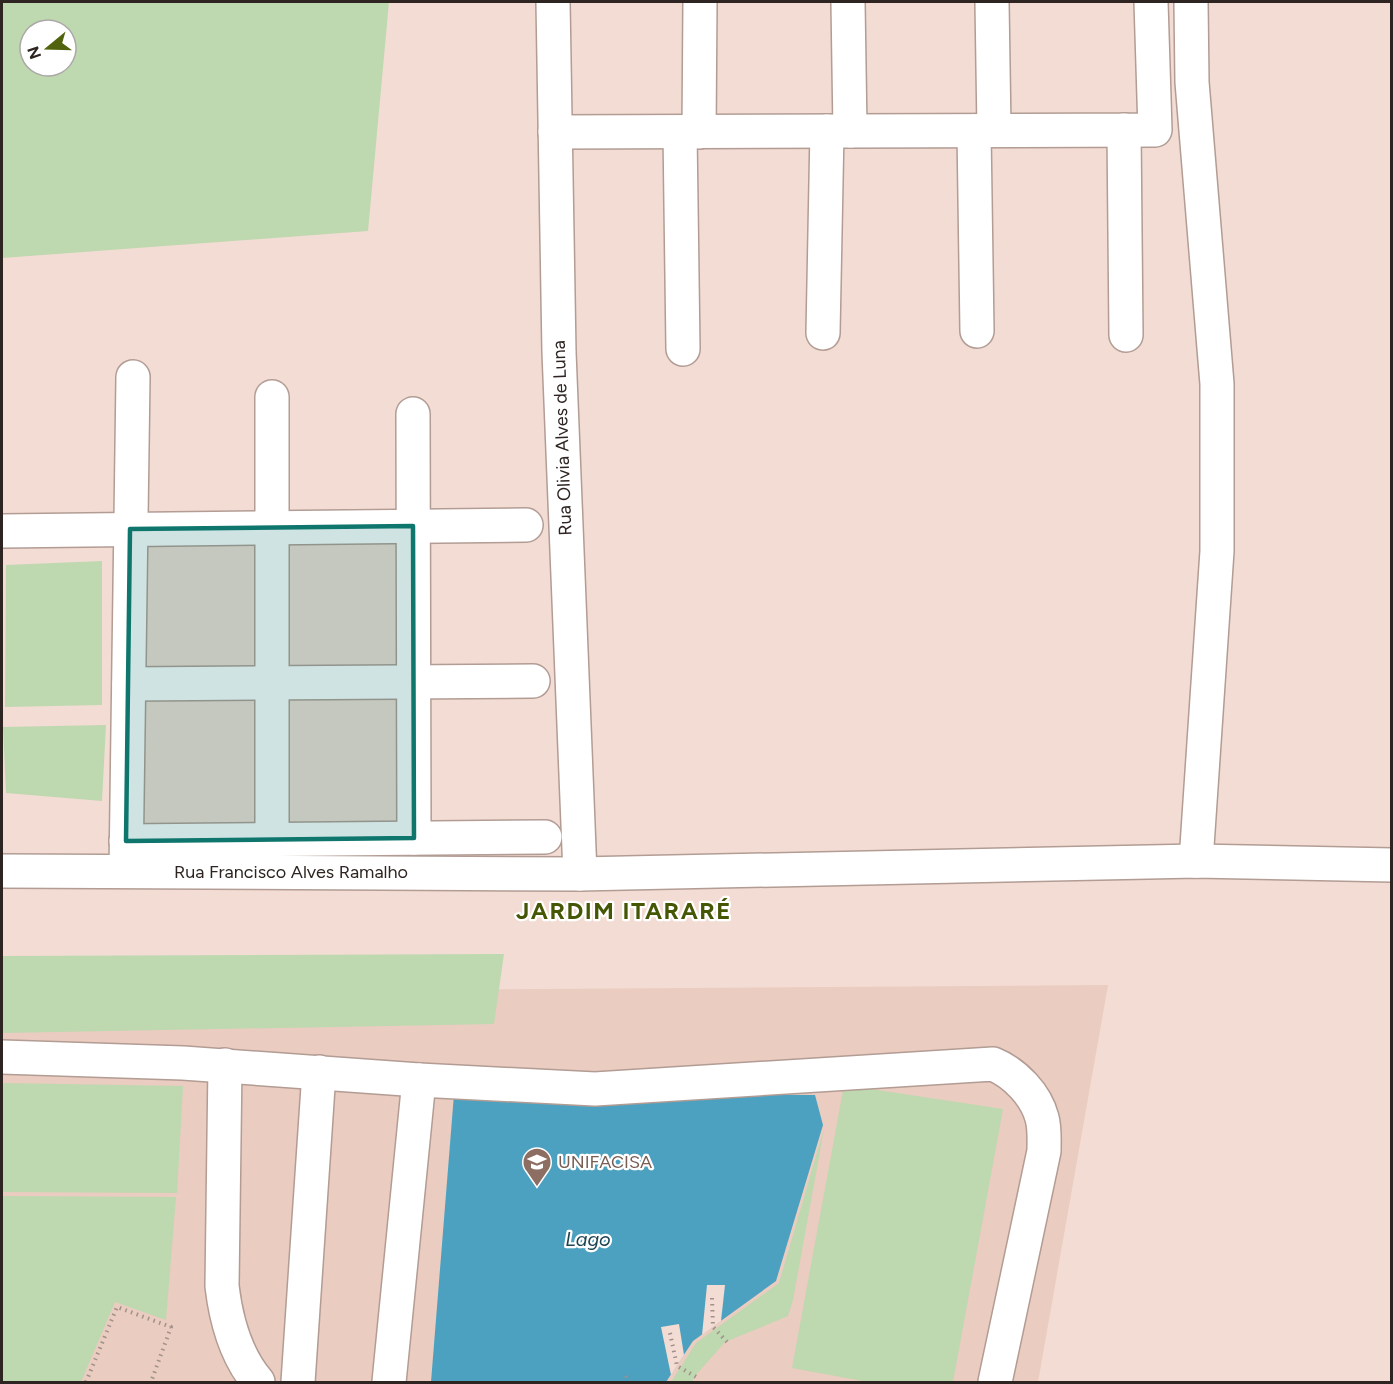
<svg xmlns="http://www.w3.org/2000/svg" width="1393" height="1384" viewBox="0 0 1393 1384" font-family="Figtree,sans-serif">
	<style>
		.built { fill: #eaccc0 }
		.green { fill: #bed8b0; fill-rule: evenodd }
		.water { fill: #4ba1bf }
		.pier { fill: #f3dcd3 }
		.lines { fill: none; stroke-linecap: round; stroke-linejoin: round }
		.minor-casing { stroke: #b29c94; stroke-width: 36 }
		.path { stroke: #a2918b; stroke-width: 4; stroke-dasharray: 1.5 4.5; stroke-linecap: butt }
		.minor { stroke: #fff; stroke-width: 33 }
		.marked { fill: #0f766e; fill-opacity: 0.2; stroke: #0f766e; stroke-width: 4.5; stroke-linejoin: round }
		.labels { text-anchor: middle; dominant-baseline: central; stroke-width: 4.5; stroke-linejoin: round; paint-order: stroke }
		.street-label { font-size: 18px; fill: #2e2522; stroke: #fff }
		.education-label { font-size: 18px; fill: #785e54; stroke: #fff; text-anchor: start }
		.water-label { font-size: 20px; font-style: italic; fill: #1f4553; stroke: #fff }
		.district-label { font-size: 24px; font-weight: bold; letter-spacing: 1.5px; fill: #455605; stroke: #fff }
	</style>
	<rect width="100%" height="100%" fill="#f3dcd3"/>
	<polygon class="built" points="1108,985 1038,1382 2,1382 2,993"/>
	<g class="green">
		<path d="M2,2H389L368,231L2,258ZM30,30H66V66H30Z"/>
		<polygon points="102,561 102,705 5,707 6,565"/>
		<polygon points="106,725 102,801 6,793 3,727"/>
		<polygon points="504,954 494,1024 2,1033 2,956"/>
		<polygon points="2,1083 183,1086 177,1193 2,1192"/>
		<polygon points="844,1085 1003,1109 953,1382 868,1382 792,1368"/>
		<polygon points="824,1129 793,1300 788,1316 725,1342 695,1376 692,1382 671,1382 696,1343 779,1283"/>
		<polygon points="2,1196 176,1197 166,1320 115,1302 81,1382 2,1382"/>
	</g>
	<polygon class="water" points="454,1094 815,1095 823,1125 776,1281 693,1341 666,1382 431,1382"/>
	<g class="pier">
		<polygon points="707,1285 725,1285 721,1321 702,1335"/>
		<polygon points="679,1324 684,1355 671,1375 661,1327"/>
	</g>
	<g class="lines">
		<g class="minor-casing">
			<g id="minor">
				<polyline points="553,2 559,352 580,874"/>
				<polyline points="848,2 850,131"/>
				<polyline points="992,2 994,130"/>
				<polyline points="1191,2 1192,82 1217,384 1217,551 1196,861"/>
				<polyline points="1124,130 1126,335"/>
				<polyline points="974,131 977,331"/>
				<polyline points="555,132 1155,130 1151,2"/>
				<polyline points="680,132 683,349"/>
				<polyline points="699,132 700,2"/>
				<polyline points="823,333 827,131"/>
				<polyline points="413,414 414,838"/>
				<polyline points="2,531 526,525"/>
				<polyline points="129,684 533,681"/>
				<polyline points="272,839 272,397"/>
				<polyline points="126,841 545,837"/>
				<polyline points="2,871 580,874 1196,861 1392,865"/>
				<polyline points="126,871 133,377"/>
				<path d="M2,1057L183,1063L419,1080L595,1089L993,1064C1015,1073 1036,1095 1042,1118C1045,1129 1044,1140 1044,1151L995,1382"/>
				<path d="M225,1065L222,1286C226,1320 236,1356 258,1382"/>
				<polyline points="298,1382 319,1072"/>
				<polyline points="389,1382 419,1080"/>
			</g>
		</g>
		<g class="path">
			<polyline points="712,1298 713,1327 729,1344"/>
			<polyline points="670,1333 677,1366 698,1378"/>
			<polyline points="626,1376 629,1382"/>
			<polyline points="86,1382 117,1307 171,1327 151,1382"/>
		</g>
		<use href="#minor" class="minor"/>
	</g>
	<path class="marked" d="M413,526L414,838L126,841L130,529Z"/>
	<defs>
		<g id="university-pin" transform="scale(1.5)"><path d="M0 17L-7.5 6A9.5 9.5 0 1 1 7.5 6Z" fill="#8d6e63" stroke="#fff"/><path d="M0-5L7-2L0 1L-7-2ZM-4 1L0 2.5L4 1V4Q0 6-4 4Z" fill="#fff"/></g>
	</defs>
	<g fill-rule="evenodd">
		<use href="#university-pin" x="537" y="1162"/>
	</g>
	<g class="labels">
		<g class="street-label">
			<text transform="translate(562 438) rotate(-92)">Rua Olivia Alves de Luna</text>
			<text x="291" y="872">Rua Francisco Alves Ramalho</text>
		</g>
		<g class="education-label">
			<text x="558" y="1162">UNIFACISA</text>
		</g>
		<g class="water-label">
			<text x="588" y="1239">Lago</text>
		</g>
		<g class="district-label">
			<text x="624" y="910">JARDIM ITARARÉ</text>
		</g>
	</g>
	<rect width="1393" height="1384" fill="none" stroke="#2e2522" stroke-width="6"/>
	<g transform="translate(48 48) rotate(251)"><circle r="28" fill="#ffffff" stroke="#aba8a7" stroke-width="1.5"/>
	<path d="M0-4.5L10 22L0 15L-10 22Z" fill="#51640d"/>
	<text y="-9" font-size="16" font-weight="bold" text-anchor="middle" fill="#2e2522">N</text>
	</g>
</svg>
